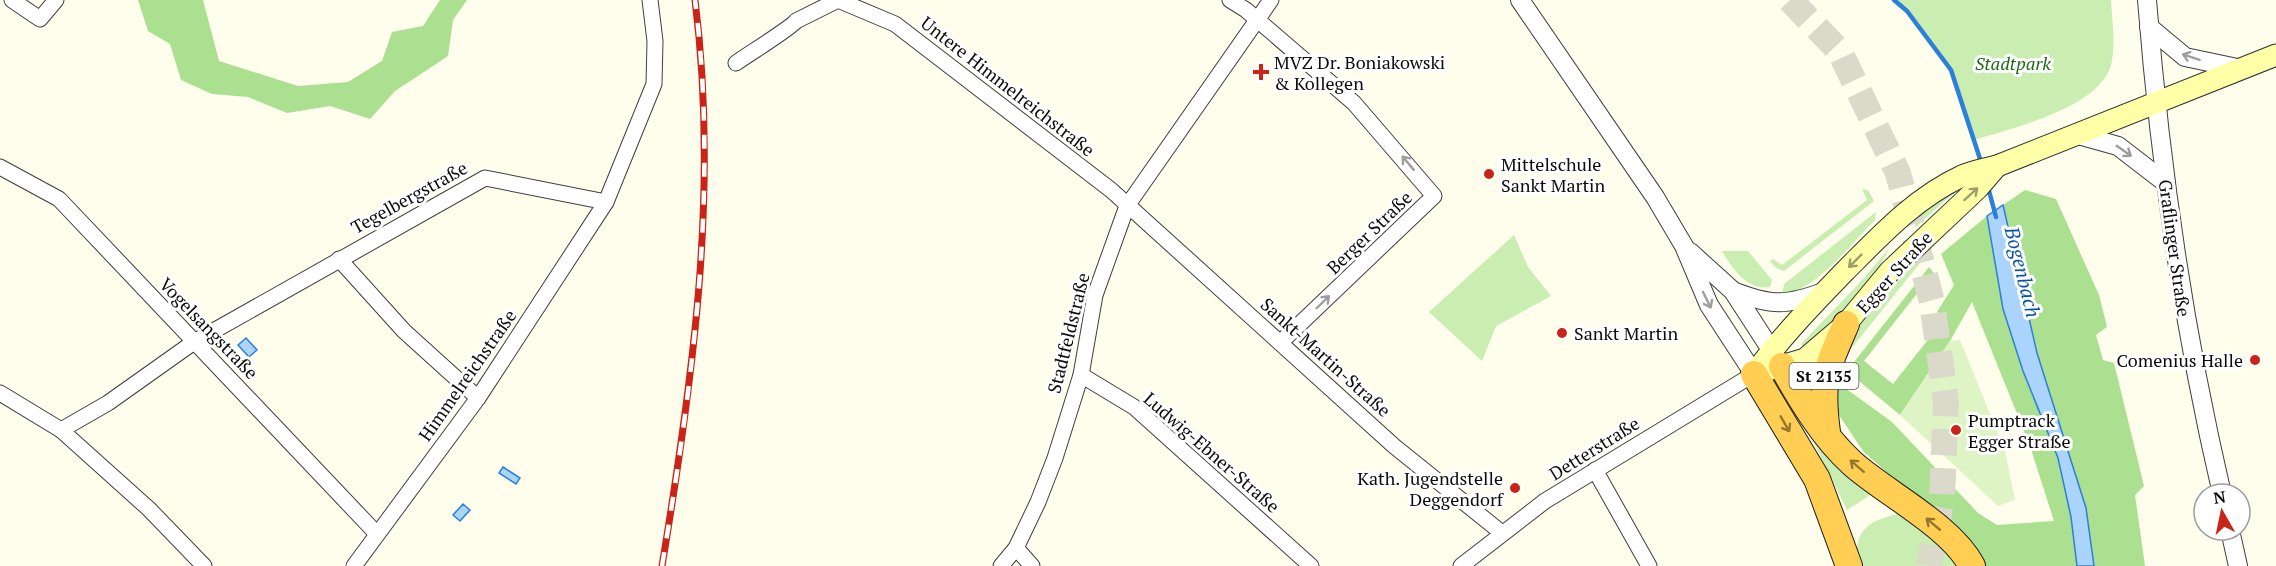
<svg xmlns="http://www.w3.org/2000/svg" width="2276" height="566" viewBox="0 0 2276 566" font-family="'PT Serif',serif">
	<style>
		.green { fill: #caedb1 }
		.forest { fill: #aae08f }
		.pitch { fill: #def4c4 }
		.water { fill: #aad4fc; stroke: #2a80db; stroke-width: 1.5 }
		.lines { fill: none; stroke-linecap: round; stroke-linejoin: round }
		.stream { stroke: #2a80db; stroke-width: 4.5 }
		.trunk-tunnel { stroke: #dbd9ca; stroke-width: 26; stroke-dasharray: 26 13; stroke-linecap: butt }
		.minor-casing { stroke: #3f3f3f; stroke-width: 17 }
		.tertiary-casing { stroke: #3f3f3f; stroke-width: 20 }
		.secondary-casing { stroke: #2e2e2e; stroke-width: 23 }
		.trunk-casing { stroke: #1d1d1d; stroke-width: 28 }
		.minor { stroke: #fff; stroke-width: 15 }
		.tertiary { stroke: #fff; stroke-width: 18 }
		.secondary { stroke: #ffffa7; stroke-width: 21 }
		.trunk { stroke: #ffce53; stroke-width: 26 }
		.rail-casing { stroke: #ca2317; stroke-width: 7 }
		.rail { stroke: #fff; stroke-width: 4.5; stroke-dasharray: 14; stroke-linecap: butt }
		.oneway { stroke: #9e9e9e }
		.oneway2 { stroke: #9e9e69 }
		.oneway3 { stroke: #927733 }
		.poi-dot { fill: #ca2317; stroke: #fff; stroke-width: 2 }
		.labels { text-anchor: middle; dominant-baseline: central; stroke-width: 6; stroke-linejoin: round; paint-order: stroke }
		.shield { fill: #fff; stroke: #555; stroke-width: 1.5 }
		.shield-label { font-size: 16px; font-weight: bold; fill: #0c0c0c }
		.poi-label { font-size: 18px; fill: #0c0c0c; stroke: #fff; text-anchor: start }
		.park-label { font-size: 18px; font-style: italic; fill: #1e6a17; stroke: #fff }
		.street-label { font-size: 18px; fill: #0c0c0c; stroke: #fff }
		.water-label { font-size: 20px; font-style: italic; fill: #0a52aa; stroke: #fff }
	</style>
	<rect width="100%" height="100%" fill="#fffdec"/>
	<g class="green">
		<path d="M1894,0H2111C2112,20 2116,45 2111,65C2099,108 2012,128 1974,140L1951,70L1907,11Z"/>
		<polygon points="1959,184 1960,187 1915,228 1916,217"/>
		<polygon points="1862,189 1868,190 1874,201 1784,271 1776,268 1770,261 1773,259 1782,265 1867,200"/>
		<path d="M1876,212L1875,220C1850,245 1817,289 1782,296L1784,284Z"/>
		<polygon points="1514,235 1528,267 1551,296 1496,326 1482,361 1429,312"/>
		<polygon points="1890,247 1874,277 1860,295 1804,349 1801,344 1865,277"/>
		<path d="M1722,251H1748L1772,280L1770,287C1747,291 1732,268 1722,251Z"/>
		<polygon points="1915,257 1924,258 1846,355 1844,344"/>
		<polygon points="1794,395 1875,492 1847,510 1812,439 1787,400"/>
		<path d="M1898,514L1924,529L1957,566H1858C1852,532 1867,521 1898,514Z"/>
	</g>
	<g class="forest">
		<polygon points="138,0 203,0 219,61 298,86 348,82 382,61 392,32 423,26 440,0 467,0 453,20 448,56 395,91 370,119 330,106 287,113 248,97 212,94 181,80 170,44 148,31"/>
		<polygon points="2025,190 2056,199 2099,295 2107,327 2096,335 2103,360 2114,363 2144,486 2135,495 2145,566 2094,566 2086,508 2036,353 2003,205"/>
		<polygon points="1987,216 2003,309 2023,371 2058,458 2071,517 2077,566 1982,566 1912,495 1863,451 1833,406 1831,384 1845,388 1892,422 1978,513 1997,525 2054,521 2030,446 1972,302 1950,341 1900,415 1847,371 1929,267 1940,281 1928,297 1919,291 1864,361 1893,384 1945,318 1937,312 1954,285 1941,254"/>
	</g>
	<polygon class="pitch" points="1960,340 2005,451 2015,500 1998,506 1900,415 1950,341"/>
	<g class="water">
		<polygon points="2003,205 2037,353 2086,508 2094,566 2077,566 2071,517 2058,458 2023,371 2003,309 1987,216"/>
		<polygon points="246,338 257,350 249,357 238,345"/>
		<polygon points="503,467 520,478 516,484 499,473"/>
		<polygon points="463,504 470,510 460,521 453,515"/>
	</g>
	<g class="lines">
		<g class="stream">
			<polyline points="1894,0 1907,11 1951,70 1982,165"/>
			<polyline points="1988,187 1996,217"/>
		</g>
		<polyline class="trunk-tunnel" points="1790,0 1840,52 1898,173 1932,302 1946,403 1942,497 1929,566"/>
		<g class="minor-casing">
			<g id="minor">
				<polyline points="12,0 40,19 56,0"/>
				<polyline points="1230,0 1246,10 1354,103 1434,196 1281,342"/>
				<path d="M736,63C747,55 791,28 796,21L838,0L895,24L1111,190L1394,446L1502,533"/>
				<polyline points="0,167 59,199 377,534"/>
				<polyline points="339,259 404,331 478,398"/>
				<polyline points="1081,375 1134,407 1311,566"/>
				<polyline points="0,393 61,430 149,509 204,566"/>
				<polyline points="61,430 108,403 194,342 485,178 606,202"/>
				<polyline points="1595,470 1649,566"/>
				<polyline points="1016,548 1032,566"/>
				<polyline points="354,566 478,398 606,202 654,84 655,41 650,0"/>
				<polyline points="1001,566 1016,548 1038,502 1055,458 1081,375 1095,295 1127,206 1271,0"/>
				<polyline points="1461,566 1545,501 1754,374"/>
			</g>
		</g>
		<g class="tertiary-casing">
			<g id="tertiary">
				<polyline points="1520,0 1655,197 1684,246 1709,305 1754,374"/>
				<path d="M2147,0C2160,167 2184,331 2222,494"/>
				<polyline points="2149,27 2185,57 2242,69"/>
				<polyline points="2075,134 2118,146 2166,183"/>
				<polyline points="1690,252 1733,291 1779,362"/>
				<path d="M1733,291C1771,306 1787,306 1826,291"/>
				<polyline points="2230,530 2238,566"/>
			</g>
		</g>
		<g class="secondary-casing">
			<g id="secondary">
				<polyline points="1768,370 1805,359 1846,324 1890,271 1978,188 1997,166"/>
				<path d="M1754,374C1781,337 1813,304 1845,271C1881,235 1915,198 1962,176C1972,171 1985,169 1997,166L2276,55"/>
			</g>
		</g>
		<g class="trunk-casing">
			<g id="trunk">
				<path d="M1782,366C1801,400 1824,438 1853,464C1887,494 1951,526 1972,566"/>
				<polyline points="1754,374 1817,479 1849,566"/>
				<path d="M1827,432C1820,381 1826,370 1846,324"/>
			</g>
		</g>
		<use href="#minor" class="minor"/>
		<use href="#tertiary" class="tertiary"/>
		<use href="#secondary" class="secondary"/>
		<use href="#trunk" class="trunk"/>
		<g class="rail-casing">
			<path id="rail" d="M662,566C693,379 719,190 695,0"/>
		</g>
		<use href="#rail" class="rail"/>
	</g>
	<defs><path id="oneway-shaft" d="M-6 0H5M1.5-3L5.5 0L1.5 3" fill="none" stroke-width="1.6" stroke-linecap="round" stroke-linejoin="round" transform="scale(1.5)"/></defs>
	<g class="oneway">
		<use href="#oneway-shaft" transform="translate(2191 57) rotate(-162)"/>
		<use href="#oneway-shaft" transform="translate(2124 151) rotate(35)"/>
		<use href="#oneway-shaft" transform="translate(1408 163) rotate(-130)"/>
		<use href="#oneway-shaft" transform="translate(1707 300) rotate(64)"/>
		<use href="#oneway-shaft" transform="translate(1323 302) rotate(-44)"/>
	</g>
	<g class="oneway2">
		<use href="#oneway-shaft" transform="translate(1971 194) rotate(-42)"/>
		<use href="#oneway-shaft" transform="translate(1855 261) rotate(135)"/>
	</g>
	<g class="oneway3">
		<use href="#oneway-shaft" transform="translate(1785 424) rotate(60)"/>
		<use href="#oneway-shaft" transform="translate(1857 466) rotate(-139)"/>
		<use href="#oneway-shaft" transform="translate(1933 524) rotate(-140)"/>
	</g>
	<g class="poi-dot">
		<path d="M1258 63h6v6h6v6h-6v6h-6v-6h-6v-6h6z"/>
		<circle cx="1489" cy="174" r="6"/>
		<circle cx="1562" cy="333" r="6"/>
		<circle cx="2255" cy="360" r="6"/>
		<circle cx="1956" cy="430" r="6"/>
		<circle cx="1515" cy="488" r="6"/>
	</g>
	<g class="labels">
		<rect class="shield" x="1789.5" y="363" width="69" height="26" rx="4.5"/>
		<g class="shield-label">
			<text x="1824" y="376">St 2135</text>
		</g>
		<g class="poi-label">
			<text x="1274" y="62">MVZ Dr. Boniakowski<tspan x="1274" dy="21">&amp; Kollegen</tspan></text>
			<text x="1501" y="164">Mittelschule<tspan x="1501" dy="21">Sankt Martin</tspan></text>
			<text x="1574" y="333">Sankt Martin</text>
			<text x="2243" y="360" text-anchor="end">Comenius Halle</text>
			<text x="1968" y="420">Pumptrack<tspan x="1968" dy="21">Egger Straße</tspan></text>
			<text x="1503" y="478" text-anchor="end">Kath. Jugendstelle<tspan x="1503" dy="21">Deggendorf</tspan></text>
		</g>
		<g class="park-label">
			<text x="2013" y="63">Stadtpark</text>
		</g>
		<g class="street-label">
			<text transform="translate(1008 86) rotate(38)">Untere Himmelreichstraße</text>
			<text transform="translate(409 197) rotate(-29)">Tegelbergstraße</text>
			<text transform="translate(1369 232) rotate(-44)">Berger Straße</text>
			<text transform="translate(2175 248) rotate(82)">Graflinger Straße</text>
			<text transform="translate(1894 272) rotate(-48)">Egger Straße</text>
			<text transform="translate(209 328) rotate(46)">Vogelsangstraße</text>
			<text transform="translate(1068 333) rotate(-76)">Stadtfeldstraße</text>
			<text transform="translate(1326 357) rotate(42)">Sankt-Martin-Straße</text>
			<text transform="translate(467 375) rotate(-55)">Himmelreichstraße</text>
			<text transform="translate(1594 448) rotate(-32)">Detterstraße</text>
			<text transform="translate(1212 452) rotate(41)">Ludwig-Ebner-Straße</text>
		</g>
		<g class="water-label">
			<text transform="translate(2023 272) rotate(76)">Bogenbach</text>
		</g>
	</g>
	<g transform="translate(2222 512) rotate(351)"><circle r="28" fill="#ffffff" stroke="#9e9e9e" stroke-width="1.5"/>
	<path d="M0-4.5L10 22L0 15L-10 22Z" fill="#ca2317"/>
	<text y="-9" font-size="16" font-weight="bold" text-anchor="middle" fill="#0c0c0c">N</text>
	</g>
</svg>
